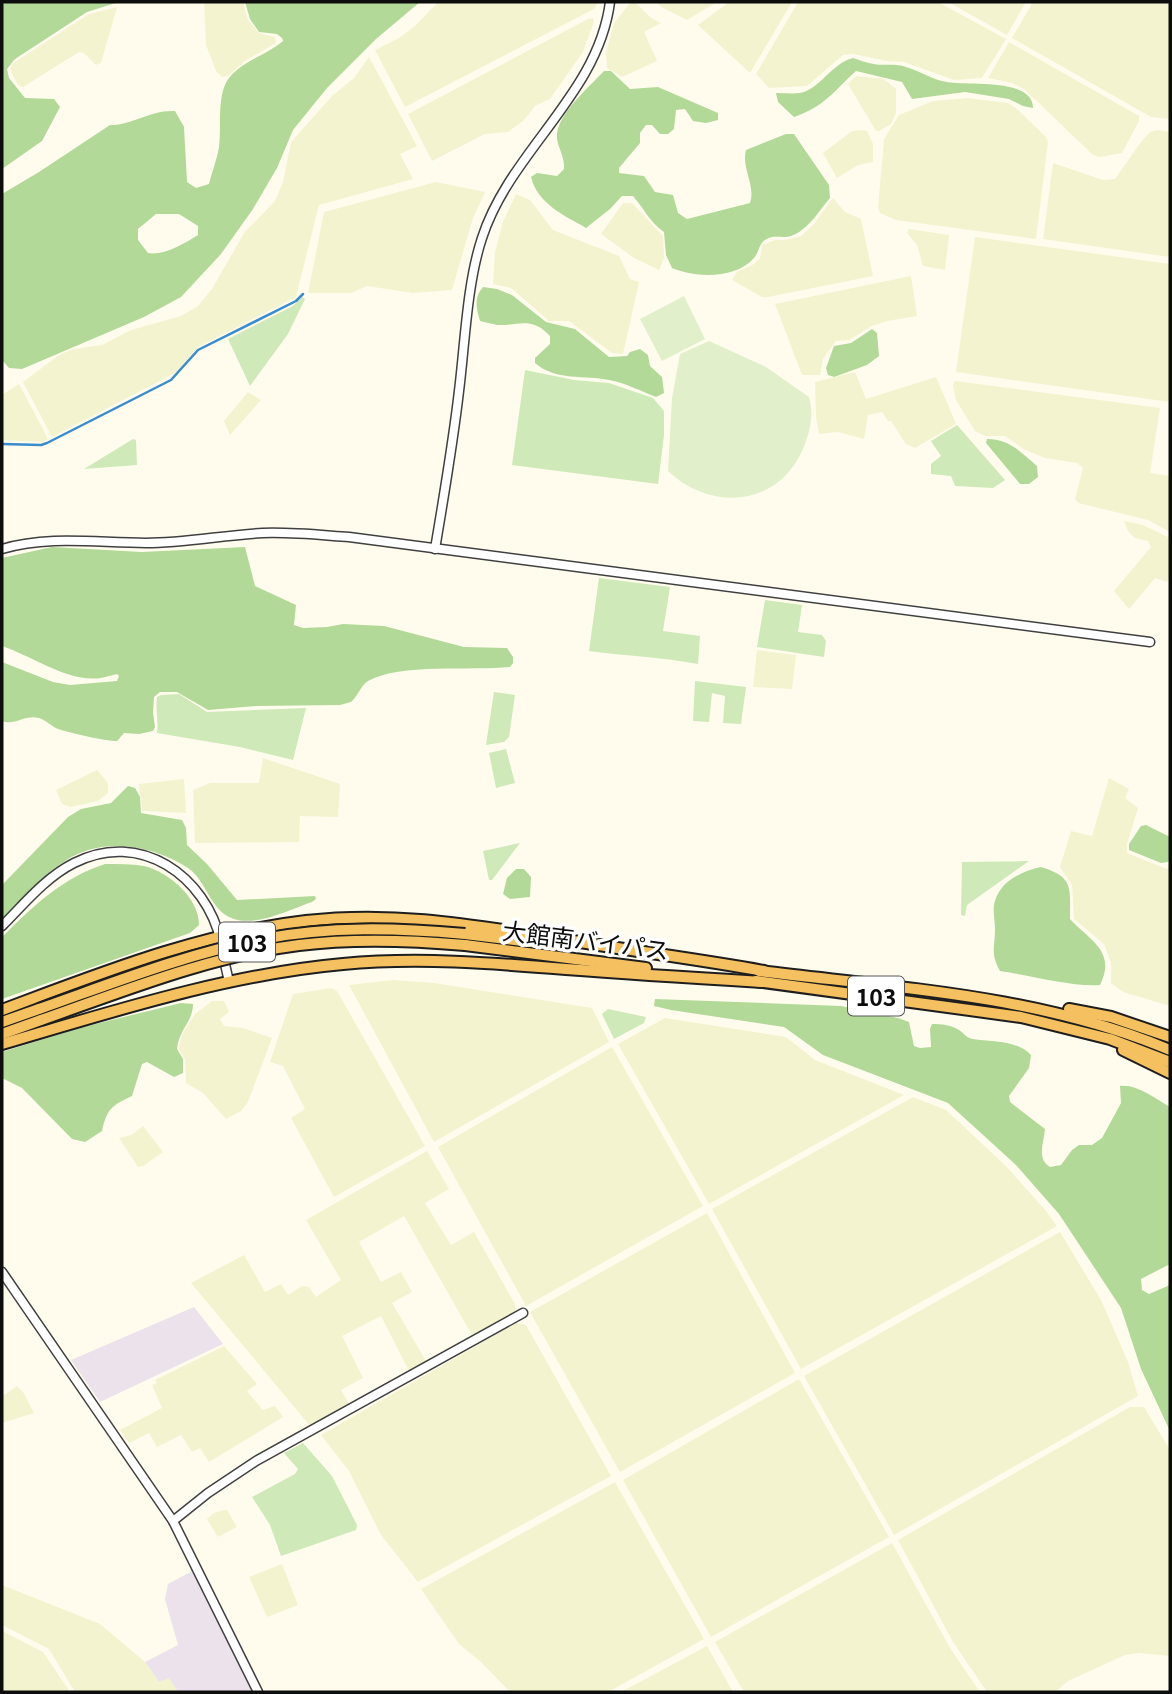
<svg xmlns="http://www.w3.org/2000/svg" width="1172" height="1694" viewBox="0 0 1172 1694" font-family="Georgia,'Noto Sans JP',serif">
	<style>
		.industrial { fill: #ebe2ec }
		.farmland { fill: #f4f3cf }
		.green { fill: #cfe9b8 }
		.forest { fill: #b2d998; fill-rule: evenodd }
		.pitch { fill: #e1f0ca }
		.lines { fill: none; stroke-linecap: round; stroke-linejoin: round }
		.stream { stroke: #3b8ccc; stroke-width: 2.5 }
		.tertiary-casing { stroke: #404040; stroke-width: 11 }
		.trunk-casing { stroke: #1e1e1e; stroke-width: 14 }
		.tertiary { stroke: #fff; stroke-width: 8 }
		.trunk { stroke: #f5c05f; stroke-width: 10 }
		.trunk-bridge-casing { stroke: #1e1e1e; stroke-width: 14; stroke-linecap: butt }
		.trunk-bridge { stroke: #f5c05f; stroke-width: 10 }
		.labels { text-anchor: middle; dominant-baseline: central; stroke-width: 7; stroke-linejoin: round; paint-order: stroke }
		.shield { fill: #fff; stroke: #565656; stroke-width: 2 }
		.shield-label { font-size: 23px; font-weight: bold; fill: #0d0d0d }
		.street-label { font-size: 24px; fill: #0d0d0d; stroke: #fff }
	</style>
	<rect width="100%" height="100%" fill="#fffcee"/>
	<g class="industrial">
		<polygon points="194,1307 223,1344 100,1402 71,1360"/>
		<polygon points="192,1571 252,1692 178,1692 169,1679 159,1682 145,1662 178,1645 165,1599 168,1584"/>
	</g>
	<g class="farmland">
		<polygon points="204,2 243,2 248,20 259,33 275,37 276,43 245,61 228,76 222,77 216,71 206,45"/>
		<polygon points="438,2 598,2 594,9 405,107 375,50 399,38 415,26"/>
		<polygon points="631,2 635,2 651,18 661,23 644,32 657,61 622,77 607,68 606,52 614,23"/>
		<polygon points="656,2 717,2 687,20 663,8"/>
		<polygon points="729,2 792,2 750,73 698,25"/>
		<polygon points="798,2 938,2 1006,39 982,78 954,80 904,62 887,61 853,54 843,55 807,86 769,88 756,74"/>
		<polygon points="948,2 1026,2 1007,35"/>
		<polygon points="1033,2 1170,2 1170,119 1151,117 1012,38"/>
		<polygon points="117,7 101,63 96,65 84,53 79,52 23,87 18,85 10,70 12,64 89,14"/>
		<polygon points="593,18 594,22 583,52 550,99 535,106 524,120 508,132 485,134 432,161 408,114 588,19"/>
		<polygon points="1009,42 1139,116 1139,121 1122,153 1100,157 1093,155 1024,89 1012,83 988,78"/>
		<polygon points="369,57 417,146 400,154 413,179 319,205 296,297 198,347 177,372 52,437 23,382 59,355 73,349 102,345 131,330 181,316 198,306 212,289 244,233 275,201 283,182 291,142 332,96 354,78"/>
		<polygon points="856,76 884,79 896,89 896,113 891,124 879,131 876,131 848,84"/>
		<polygon points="967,98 1008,103 1016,108 1046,137 1048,142 1036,239 896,220 880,213 878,208 884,139 899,115 933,101"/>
		<polygon points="862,130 867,131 873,144 873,162 858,165 837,178 823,153 852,131"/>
		<polygon points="1157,130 1170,132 1170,257 1043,239 1053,163 1103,180 1115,179 1141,142 1150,132"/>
		<polygon points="436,182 485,192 473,218 452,290 413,293 367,286 351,293 308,293 324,212"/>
		<polygon points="516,194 530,200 553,230 619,256 630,279 639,282 623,354 612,353 569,321 549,321 511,288 493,284 495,252 503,222"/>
		<polygon points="833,198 845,212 861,219 873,276 768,297 762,297 732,280 737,272 754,264 760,258 762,245 775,240 785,240 801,236 813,225"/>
		<polygon points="623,203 632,203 663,236 664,258 659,270 634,258 601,234"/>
		<polygon points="909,229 949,235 945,270 923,266 917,245 907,233"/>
		<polygon points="975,237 1170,264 1170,402 956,372"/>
		<polygon points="911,276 917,316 887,321 872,326 849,340 836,341 823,359 820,375 802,375 775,304"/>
		<polygon points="855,372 866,399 936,377 956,424 915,448 906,444 891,421 888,421 882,412 868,415 864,439 838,432 819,434 816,418 815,382"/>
		<polygon points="955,381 1160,408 1150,473 1170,476 1170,532 1148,520 1078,503 1075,499 1083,468 1077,463 1045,458 1025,450 1005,436 985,436 975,431 956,400 953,385"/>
		<polygon points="19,384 48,439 43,442 2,440 2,395"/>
		<polygon points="248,392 261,400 230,435 224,421"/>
		<polygon points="1124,521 1143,525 1170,538 1170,577 1167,582 1155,578 1129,609 1114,591 1151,547 1148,541 1135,538 1128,531"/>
		<polygon points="757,650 796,655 792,689 753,687"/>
		<polygon points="263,758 340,784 338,817 300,816 299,842 195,843 193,790 210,783 259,783"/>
		<polygon points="97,770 108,783 108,793 98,801 71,807 62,804 56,790"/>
		<polygon points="1109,778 1129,789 1125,798 1138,808 1127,844 1127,853 1167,869 1170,865 1170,1006 1123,992 1111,983 1111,963 1104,944 1074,919 1072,885 1060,867 1071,831 1092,836"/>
		<polygon points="184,779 186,813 142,811 139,784"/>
		<polygon points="393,980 434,983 592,1008 609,1042 434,1142 349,985"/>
		<polygon points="331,988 337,991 425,1146 334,1197 291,1118 305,1109 283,1066 270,1062 293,994"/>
		<polygon points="212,1001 224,1001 229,1012 220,1019 224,1026 243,1028 272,1038 248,1102 241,1111 226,1119 203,1093 186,1083 185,1059 179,1049 181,1036 195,1014"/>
		<polygon points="665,1018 786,1037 815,1060 904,1095 709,1204 618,1044"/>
		<polygon points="612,1047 703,1206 526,1306 438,1147"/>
		<polygon points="913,1097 946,1110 1006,1166 1046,1211 1057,1226 801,1369 712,1209"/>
		<polygon points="143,1126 163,1152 143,1166 138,1167 119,1138 131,1135"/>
		<polygon points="427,1151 449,1189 425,1203 451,1245 474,1232 515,1304 515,1311 472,1335 404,1216 359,1242 381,1282 401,1272 412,1292 392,1303 426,1361 409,1371 381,1316 342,1336 363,1378 341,1390 350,1405 310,1426 191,1283 244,1255 265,1292 281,1284 288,1295 302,1286 309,1287 316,1297 341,1280 306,1220"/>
		<polygon points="707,1213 795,1373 620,1472 530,1312"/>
		<polygon points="1060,1232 1101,1300 1128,1362 1138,1396 894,1535 804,1376"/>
		<polygon points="516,1323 526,1325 611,1476 418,1582 381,1535 349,1471 321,1435"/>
		<polygon points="224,1346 257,1384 247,1391 263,1410 275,1406 283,1417 209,1462 200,1448 192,1452 181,1435 157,1447 149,1433 129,1443 120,1430 162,1408 152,1385 157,1383 155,1380"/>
		<polygon points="799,1379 889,1537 711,1637 623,1480"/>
		<polygon points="17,1386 23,1392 34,1413 2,1423 2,1393 4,1395"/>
		<polygon points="1130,1407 1144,1407 1170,1450 1170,1656 1139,1653 1125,1655 1068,1681 1055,1692 987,1692 953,1642 898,1540"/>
		<polygon points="615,1482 704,1639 608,1692 510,1692 481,1662 459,1644 421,1589"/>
		<polygon points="224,1510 227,1510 237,1527 218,1537 207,1519 214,1513"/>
		<polygon points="892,1543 950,1648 980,1692 744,1692 715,1642"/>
		<polygon points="282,1564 298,1605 267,1617 249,1577"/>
		<polygon points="2,1585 100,1624 145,1662 159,1682 169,1678 178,1692 75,1692 49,1649 2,1625"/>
		<polygon points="2,1631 43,1652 70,1692 2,1692"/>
		<polygon points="707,1646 733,1692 621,1692"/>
	</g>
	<g class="green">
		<polygon points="302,297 305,299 288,334 250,386 228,339 293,306"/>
		<polygon points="525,370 574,380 609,383 653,398 664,411 664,435 658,484 512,465"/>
		<polygon points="957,425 1005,480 993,488 955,486 951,476 931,474 931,464 941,456 931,441"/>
		<polygon points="133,439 136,440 137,465 84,469"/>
		<path d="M599,578L670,587L663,631L700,636L698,664C662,657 626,656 589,651Z"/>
		<polygon points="765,600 802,605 798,632 822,635 826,641 824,657 757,647"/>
		<polygon points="695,681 746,687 741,724 723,723 725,696 712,693 709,722 693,721"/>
		<polygon points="494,692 515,695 509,737 504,742 486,745"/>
		<path d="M179,694L207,712L306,708L293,760L240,747L157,733C159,720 155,712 157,697L161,695Z"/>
		<polygon points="506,749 515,783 496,788 489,753"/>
		<polygon points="520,843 492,880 489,880 483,851"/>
		<polygon points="1029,861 967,905 965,916 961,915 962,862"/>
		<polygon points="608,1009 646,1017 644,1023 614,1039 602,1014"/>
		<polygon points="303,1443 332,1476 357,1525 356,1530 281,1556 270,1525 252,1497 295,1474 298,1469 284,1453"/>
	</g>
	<g class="forest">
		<polygon points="2,2 119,2 87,12 15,59 7,69 9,78 25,98 54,99 60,107 42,141 2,169"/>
		<path d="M245,2H420L376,39L327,88L293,130L277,168L253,209L221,254L181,297L144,317L22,369L9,368L2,360V194L39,172L110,125C134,125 149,110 175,111L184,127L187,182L196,188L209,184C212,172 217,159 219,147C222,128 216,95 229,78C242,61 267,55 283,41L282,38L277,34L259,32L250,19ZM156,214H179L198,226V235C184,244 163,256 148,253L138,240V229Z"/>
		<path d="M853,58C860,60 867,63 874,64C884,66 896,63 906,67C920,71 933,80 947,82C966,86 1033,77 1033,108L1023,106L1009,99L965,92L912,99L902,82L856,71C833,92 825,106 794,117L778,102L776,93C784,93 793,94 800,93C819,90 832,63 853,58Z"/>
		<path d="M604,71H611L630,89L658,87L718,113V120L706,123L693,121L685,109L676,110L674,129L668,134H660L652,125H646L640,133V143L619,168V173L644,176L655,192L673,195L678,213L687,219L750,203C756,185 741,168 746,150L786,134H794L829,185L830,198C819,211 808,230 791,236C782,239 774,234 765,240C759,244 759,252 754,258C736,279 695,278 672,268L666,255L664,232C651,224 643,207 633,196H622L610,209L586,228L581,225C561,214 537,202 531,177L537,173L557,176L564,169C565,156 558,149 557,138C555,116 589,87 604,71Z"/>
		<path d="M483,287L497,289L512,295L546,322L575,329L609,357L627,356L630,352L640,349L648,355L650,366L662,377L664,393L656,397C641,391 625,383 609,380C585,375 555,381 535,363V358L550,344V336C531,316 519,326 497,325C492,324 485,322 480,321C476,308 474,297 483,287Z"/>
		<polygon points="872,329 877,333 879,356 867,365 834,377 828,375 826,368 834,346 851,343"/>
		<path d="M987,439C1009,439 1021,452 1037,466L1038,477L1029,484H1020L986,443Z"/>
		<path d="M52,547L142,552L245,547L255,586L296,605L294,625L303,628L327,627L343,624L384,626L464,647L507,648L513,657V663L510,667C472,671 400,663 368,681C361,685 358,696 351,702L340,705L257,706L208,710L177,692H160L154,697L153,713L155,727L153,731L139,734L124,733L117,741C105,741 70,733 58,729C51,726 46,720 39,718C25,714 15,726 2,721V662L53,682L70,685L117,681L119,676L117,674C112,675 107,677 101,678C69,683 32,656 2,646V558Z"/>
		<path d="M128,786L135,788L140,797L141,813L182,820L186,828L187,845L207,864L237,900L315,896L316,899L312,902C288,910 253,929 229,917C210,908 205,879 188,868C153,845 102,836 65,861C41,876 22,899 2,919V885L68,817L81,809L111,803Z"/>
		<polygon points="1146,825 1170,837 1170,860 1168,862 1161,863 1129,850 1129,844 1141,826"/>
		<path d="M105,864C118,864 131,864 144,866C169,872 199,898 199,925L190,933L2,999V937C32,907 63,877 105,864Z"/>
		<path d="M1041,867C1074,877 1070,888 1070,919C1089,940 1117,951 1100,985C1072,987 1029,975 1000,971C990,952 995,949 995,929C995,920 992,909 995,901C1001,881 1022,871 1041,867Z"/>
		<polygon points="516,869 524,869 531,877 530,897 510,899 503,894 507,878"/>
		<path d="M655,999L841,1006L898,1018L909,1022L914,1046L920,1048L931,1047L930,1029L932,1024C942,1024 951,1025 959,1030C964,1033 966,1038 973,1039C990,1042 1018,1040 1031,1055L1029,1068L1009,1096L1010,1102L1045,1129C1044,1143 1036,1158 1050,1167L1061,1165L1072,1150L1079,1145H1092L1102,1138L1121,1103L1120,1086C1137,1084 1156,1099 1170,1107V1264L1141,1279L1142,1290L1149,1294L1170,1285V1431L1141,1369L1121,1308L1059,1214L1016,1165L948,1103L823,1055L784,1027L671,1010L654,1006Z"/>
		<path d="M181,1003L193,1004C193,1022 179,1029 177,1049L183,1059V1073L174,1077L147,1062L142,1064L132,1096C111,1106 107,1109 102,1131L85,1142L72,1139L22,1088L2,1078V1052L83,1027Z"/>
	</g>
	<g class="pitch">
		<polygon points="684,296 705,339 662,361 640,319"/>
		<path d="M709,341L766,367L809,397C814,415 810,432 803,449C778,507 711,512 668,471L672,398L680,354Z"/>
	</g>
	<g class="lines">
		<polyline class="stream" points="2,444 41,445 47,443 171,380 198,350 296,301 303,294"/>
		<g class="tertiary-casing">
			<g id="tertiary">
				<path d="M2,549C49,535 97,543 146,543C185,543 224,535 263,533C292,532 320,535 349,537L1150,642"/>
				<path d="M435,549C444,496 453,443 459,391C465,343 467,283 482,238C510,151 598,95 610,2"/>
				<path d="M2,926C24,904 46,877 74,863C140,829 206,876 221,942"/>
				<polyline points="223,955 229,982"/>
				<polyline points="2,1272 173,1521 258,1692"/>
				<polyline points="173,1521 208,1493 256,1461 523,1313"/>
			</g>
		</g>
		<g class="trunk-casing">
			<g id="trunk">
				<polyline points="465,934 555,945"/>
				<polyline points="465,945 646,968"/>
				<path d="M759,971C897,988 1040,995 1170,1050"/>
				<polyline points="756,981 1021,1017 1110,1039 1170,1062"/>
				<polyline points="1069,1009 1111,1017 1170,1037"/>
				<path d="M2,1010C101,973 201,933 306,921C402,910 487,928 580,942C641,952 703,960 764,971"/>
				<polyline points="2,1022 39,1009"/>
				<polyline points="2,1034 41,1020"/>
				<path d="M2,1044C111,1012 229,974 343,964C417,957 492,963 566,969C631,974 696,978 762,982"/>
				<polyline points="1123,1050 1170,1073"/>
			</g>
		</g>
		<use href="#tertiary" class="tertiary"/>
		<use href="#trunk" class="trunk"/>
		<g class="trunk-bridge-casing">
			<g id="trunk-bridge">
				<path d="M39,1009C113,983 186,954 263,939C330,926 397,928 465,934"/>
				<path d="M41,1020C126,990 210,956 299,945C354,938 409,940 465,945"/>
			</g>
		</g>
		<use href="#trunk-bridge" class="trunk-bridge"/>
	</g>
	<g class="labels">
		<g class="shield">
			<rect x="219" y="922.5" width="56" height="39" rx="5"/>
			<rect x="848" y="976.5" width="56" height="39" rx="5"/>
		</g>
		<g class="shield-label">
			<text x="247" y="942">103</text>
			<text x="876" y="996">103</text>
		</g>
		<g class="street-label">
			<text transform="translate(586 939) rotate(7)">大館南バイパス</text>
		</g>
	</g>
	<rect width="1172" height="1694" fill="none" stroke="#0d0d0d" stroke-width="7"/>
</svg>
